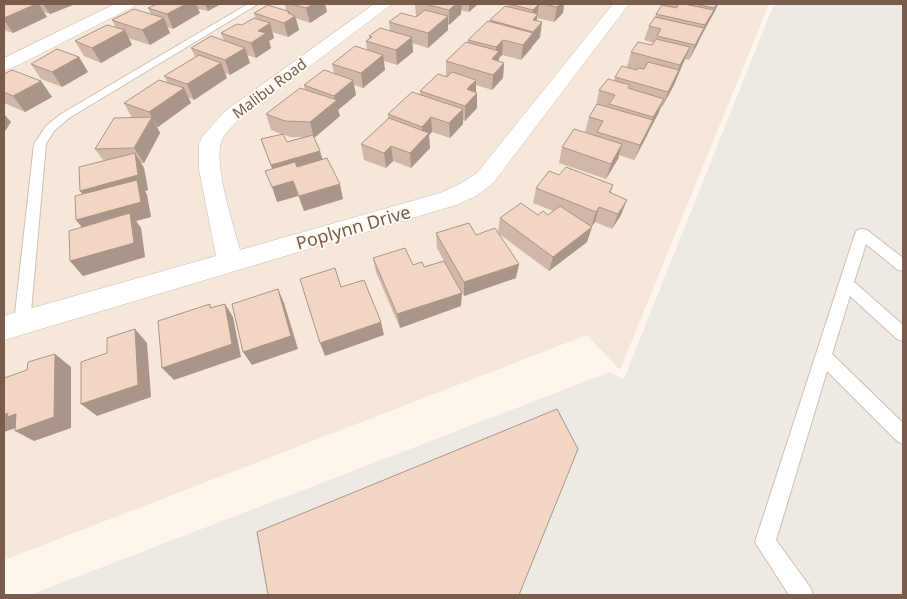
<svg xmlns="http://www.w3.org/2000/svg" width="907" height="599" font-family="'Noto Sans',sans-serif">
	<rect width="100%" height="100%" fill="#fdf6ec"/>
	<path fill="#f5e8da" d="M4,4H769L620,370L587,335L4,560Z"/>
	<path fill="#efe9e4" d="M774,4H903V595H30L610,372L624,379Z"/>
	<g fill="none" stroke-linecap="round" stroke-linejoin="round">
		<defs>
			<g id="lane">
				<path d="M248,4H258L69,118L54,131L46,144L30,323L27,328L22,329L17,328L14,323L34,144L46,126L61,114Z"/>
				<path d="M862,229L867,230L903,258V271L898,270L866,244L854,282L903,325V341L897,339L850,296L832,354L903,423V444L897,441L827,371L776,540L810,587L813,595H789L755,542L855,234L857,230Z"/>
			</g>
			<path id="street" d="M374,4H392L238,120C232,127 224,133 221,142C214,167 233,224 240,250L440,193L460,184L477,173L613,4H629L493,183L476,196L456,205L4,340V316L216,256L199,169V144L203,136L224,112Z"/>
			<path id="secondary" d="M115,4H135L133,7L10,69L4,70V58Z"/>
		</defs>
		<use href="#lane" stroke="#d1beb0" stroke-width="2"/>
		<use href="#street" stroke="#d1beb0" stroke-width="1"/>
		<use href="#secondary" stroke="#d6c0b0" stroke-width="1"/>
		<use href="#lane" fill="#fff" fill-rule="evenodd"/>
		<use href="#street" fill="#fff" fill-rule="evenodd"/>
		<use href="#secondary" fill="#fff" fill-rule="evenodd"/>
	</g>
	<g fill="#d1b7a8" fill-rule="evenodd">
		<path d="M4,4H73V5L50,14L44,12L47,17L13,33L4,30Z"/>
		<path d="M154,4H221L208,11L198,9L200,13L173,29L167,27L170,33L150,45L128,38L132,45L101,63L84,56L75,41L116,28L112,20L151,14L148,8L155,5Z"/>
		<path d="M285,4H325L327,12L310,23L296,18L299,30L288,37L272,32L274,38L269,41L271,48L256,58L247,55L250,63L230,75L225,73L227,78L194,100L188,97L191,103L158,127H157L160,133L144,163H141L144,168L148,190L145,191L147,195L151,217L136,221L141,228L145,257L83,276L70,261L82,227L83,194L80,191L104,161L95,149L132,118L124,103L168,83L164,76L195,57L191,48L224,41L221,33L242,25L256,19L254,13L286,10Z"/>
		<path d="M415,4H478L469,12L461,10V14L449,25L448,24V30L428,48L412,43L413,52L397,65L384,61L385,70L363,88L354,85L356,95L338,110L340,116L314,138L323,160L343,199L304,211L298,196L277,202L272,169L261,139L282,134L271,130L266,114L305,90L304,85L334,73L332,64L367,50L366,41L370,39L369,36L390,31L389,22L416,17L417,16H416ZM283,134L290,137H303L287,142Z"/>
		<path d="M508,4H571L570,5L564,4L563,13L554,22L537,18V21L540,37L532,46V48L521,60L502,55L499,58L498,61L504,63L503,78L492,90L476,85V92L477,93V108L465,121L463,120V124L450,138L432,132L429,135L430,148L411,168L393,161L386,168L364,160L361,144L388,119V114L420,95V91L447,77L446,76V61L468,43V40L490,22V20L508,7Z"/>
		<path d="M665,4H718L689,60L685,59L679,71L674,85L662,107H661L658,114L650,128L647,136L634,160L619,155L618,159L606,179L559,163L562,147L596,136L585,132L589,117L596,106L599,90L614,80L615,77L627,67L631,52L652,45L654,43L644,40L649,26L655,17L656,14L664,5Z"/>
		<path d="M79,57L88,72L62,87L41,79L31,64Z"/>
		<path d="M4,74L41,81L52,97L25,112L4,103Z"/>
		<path d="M559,175L613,185L611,193L621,215L612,229L595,222L592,227L587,242L549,271L498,233L516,278L464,296L453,277L461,306L400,328L376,272L373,258L424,267L444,261L437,248L436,233L476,235L498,233L500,218L548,215L553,211L533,203L536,188Z"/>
	</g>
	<g fill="#aa9588">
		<path d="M36,4H39L47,17L13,33L4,20V18Z"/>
		<path d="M43,4H73V5L50,14Z"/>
		<path d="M186,4H196L200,13L173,29L167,14Z"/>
		<path d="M205,4H221L208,11Z"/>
		<path d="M314,4H325L327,12L310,23L306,8Z"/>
		<path d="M456,4H462L461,14L449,25V10Z"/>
		<path d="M469,4H478L469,12Z"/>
		<path d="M539,4L537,18L536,29L531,24L533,10Z"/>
		<path d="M560,4H564L563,13L554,22L557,7Z"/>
		<path d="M717,4H718L716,9L699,40L705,25Z"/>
		<path d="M290,12L292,18L295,16L299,30L288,37L284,23L288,13Z"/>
		<path d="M448,16V30L428,48V33Z"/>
		<path d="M164,18L170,33L150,45L142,30Z"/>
		<path d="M542,22L540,37L521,60L523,45Z"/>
		<path d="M270,23L274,38L269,41L271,48L256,58L251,43L258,31Z"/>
		<path d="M704,28L698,43L689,60L695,45Z"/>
		<path d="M125,30L132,45L101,63L92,48Z"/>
		<path d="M412,37L413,52L397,65L396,50Z"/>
		<path d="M503,40L502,55L499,58L498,66L492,59L495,56L496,47Z"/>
		<path d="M690,47L674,85L662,107L668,92L674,80L680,65Z"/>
		<path d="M245,48L250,63L230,75L225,60Z"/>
		<path d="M383,55L385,70L363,88L361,73Z"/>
		<path d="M79,57L88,72L62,87L52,72Z"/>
		<path d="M221,63L227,78L194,100L187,84Z"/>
		<path d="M504,63L503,78L492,90L493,75Z"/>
		<path d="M353,80L356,95L338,110L340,116L314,138L310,122L335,102L334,96Z"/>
		<path d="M476,80V94L477,93V108L465,121V106L467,89Z"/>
		<path d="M41,81L52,97L25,112L13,96Z"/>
		<path d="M184,88L191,103L158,127L149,112Z"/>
		<path d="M664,99L658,114L634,160L640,145L650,125L653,117Z"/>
		<path d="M463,109V124L450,138L449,123Z"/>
		<path d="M4,114L11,122L4,133Z"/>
		<path d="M152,117L160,133L144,163L134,148Z"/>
		<path d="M431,117L432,132L429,135L430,148L411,168L410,153L423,139L422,127Z"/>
		<path d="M622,144L618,159L606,179L611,164Z"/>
		<path d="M391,146L393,161L386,168L384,153Z"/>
		<path d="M320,151L324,166L276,180L271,165Z"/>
		<path d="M135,153L144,168L148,190L145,191L147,195L151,217L136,221L141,228L145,257L83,276L70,261L88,235L76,220L92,206L80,191Z"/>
		<path d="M293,181L298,196L277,202L272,187Z"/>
		<path d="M340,184L343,199L304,211L299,196Z"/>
		<path d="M627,200L621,215L612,229L618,214Z"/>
		<path d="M599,207L595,222L591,227L596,212Z"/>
		<path d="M592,227L587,242L549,271L553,257Z"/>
		<path d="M519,264L516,278L464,296V282Z"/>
		<path d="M278,289L284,303L298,349L252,365L243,352Z"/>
		<path d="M462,293L461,306L400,328L397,314Z"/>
		<path d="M225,304L233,317L241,357L174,380L162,368Z"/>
		<path d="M381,322L384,335L325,356L320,343Z"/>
		<path d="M135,329L147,343L151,397L97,416L81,404Z"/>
		<path d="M55,354L71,367V428L34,441L15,431L22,426L4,432V415L8,413Z"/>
	</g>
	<g fill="#f3d5c3" stroke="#aa9588">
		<path d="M4,4H36L4,18Z"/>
		<path d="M157,4H186L167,14L148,8Z"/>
		<path d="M291,4H314L306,8Z"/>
		<path d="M425,4H456L449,10Z"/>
		<path d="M509,4H539L533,10Z"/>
		<path d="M542,4H560L557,7Z"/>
		<path d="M679,4H684L714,10L705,25L656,14L662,5L676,8Z"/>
		<path d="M695,4H717L714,8Z"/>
		<path d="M268,5L290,12L288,13L295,16L284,23L254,13Z"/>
		<path d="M505,6L538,14L533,20L542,22L533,32L490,20Z"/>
		<path d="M134,9L164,18L142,30L112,20Z"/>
		<path d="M425,10L448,16L428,33L389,22L401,13L416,17Z"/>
		<path d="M655,17L704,28L695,45L657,36L661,29L649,26Z"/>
		<path d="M254,18L270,23L258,31L266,33L251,43L221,33L237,24L242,25Z"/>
		<path d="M488,21L533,33L523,45L503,40L496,47L468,40Z"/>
		<path d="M107,25L125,30L92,48L75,41Z"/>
		<path d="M380,28L412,37L396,50L366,41L372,37L369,36Z"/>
		<path d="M211,36L245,48L225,60L191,48Z"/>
		<path d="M656,39L690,47L680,65L631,52L638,42L652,45Z"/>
		<path d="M466,42L499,51L492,59L504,63L493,75L446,61Z"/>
		<path d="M355,46L383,55L361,73L332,64Z"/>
		<path d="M57,49L79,57L52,72L31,64Z"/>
		<path d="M199,55L221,63L187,84L164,76Z"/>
		<path d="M648,62L679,70L668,92L615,77L622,66L637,70L638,68L644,69Z"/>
		<path d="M12,70L41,81L13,96L4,92V74Z"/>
		<path d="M324,70L353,80L334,96L304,85Z"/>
		<path d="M452,72L476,80L467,89L477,93L465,106L420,91L438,74L447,77Z"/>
		<path d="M608,79L630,85L628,88L664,99L653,117L609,104L615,95L599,90Z"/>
		<path d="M159,80L184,88L149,112L124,103Z"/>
		<path d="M300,88L337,100L310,122L285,121L266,114Z"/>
		<path d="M412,92L463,109L449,123L431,117L422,127L388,114Z"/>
		<path d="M597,104L653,120L640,145L597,132L603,121L589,117Z"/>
		<path d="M152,117L134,148L95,149L114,118Z"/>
		<path d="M389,118L429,133L410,153L391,146L384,153L361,144Z"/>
		<path d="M574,129L622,144L611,164L562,147Z"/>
		<path d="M283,134L287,142L313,135L320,151L271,165L261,139Z"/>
		<path d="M135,153L138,175L80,191L79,167Z"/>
		<path d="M327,158L340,184L299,196L293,181L272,187L265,171L295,162L297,167Z"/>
		<path d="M566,167L613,185L609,192L627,200L618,214L599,207L596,212L536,188L549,171L559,175Z"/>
		<path d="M137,180L141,202L76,220L75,196Z"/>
		<path d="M521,203L538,215L543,211L548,215L560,206L592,227L553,257L500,218Z"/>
		<path d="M130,213L134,243L70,261L69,231Z"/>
		<path d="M469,223L476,235L495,228L519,264L464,282L436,233Z"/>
		<path d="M405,248L413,265L422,262L424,267L444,261L462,293L397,314L373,258Z"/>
		<path d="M335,268L341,287L364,280L381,322L320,343L300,279Z"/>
		<path d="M278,289L291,336L243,352L232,304Z"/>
		<path d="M210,304V308L225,304L232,344L162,368L158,321Z"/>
		<path d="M135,329L138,385L81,404V362L107,353V338Z"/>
		<path d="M55,354L54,417L15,431L16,414L7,417L8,413L4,415V378L27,370L28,362Z"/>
		<path d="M557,409L578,449L519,595H268L257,532Z"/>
	</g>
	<g text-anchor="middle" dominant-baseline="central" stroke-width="4" stroke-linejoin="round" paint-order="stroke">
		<g font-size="15" fill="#7a5c4d" stroke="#fffaf3">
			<text transform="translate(269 88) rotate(-37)">Malibu Road</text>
		</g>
		<g font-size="18" fill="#7a5c4d" stroke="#fffaf3">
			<text transform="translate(353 227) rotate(-16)">Poplynn Drive</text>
		</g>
	</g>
	<rect width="907" height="599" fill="none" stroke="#7a5c4d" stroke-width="10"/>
</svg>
